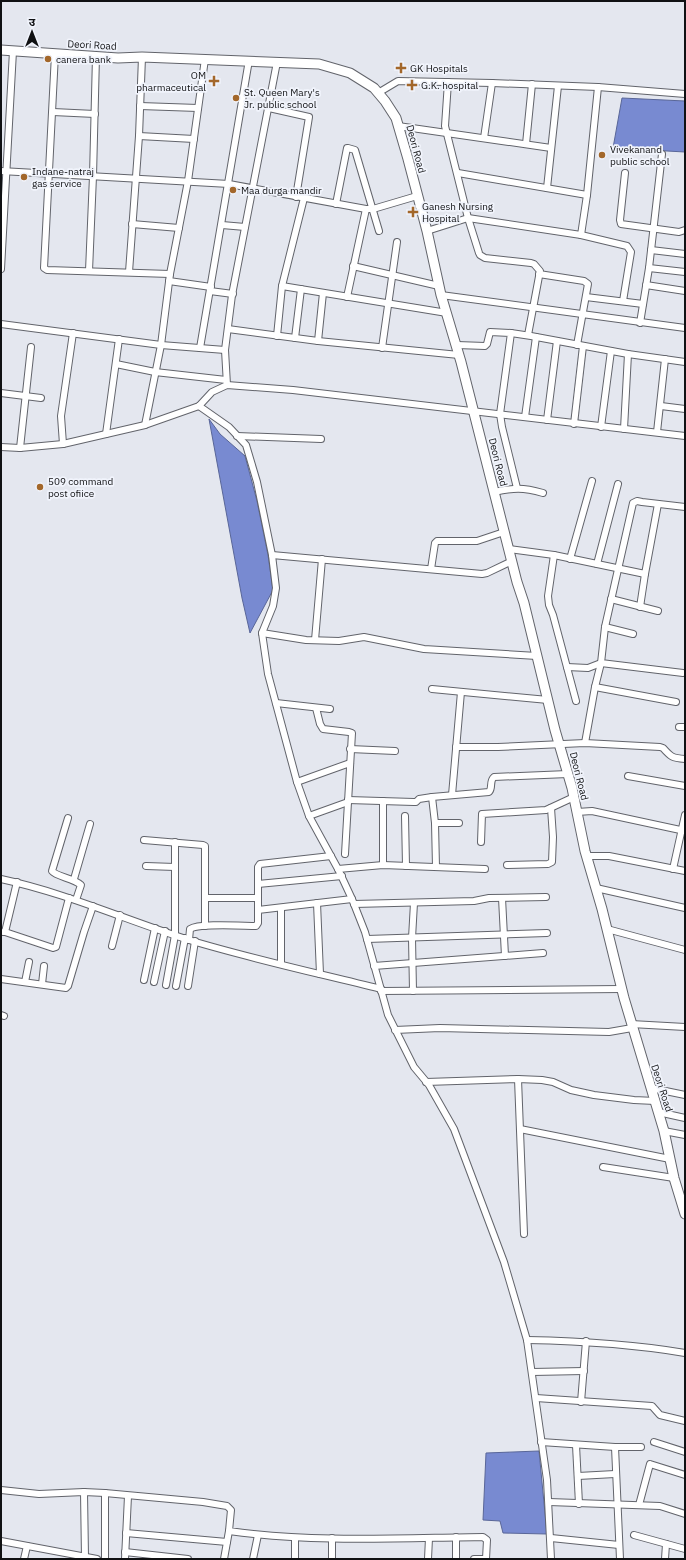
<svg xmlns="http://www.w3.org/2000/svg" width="686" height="1560" font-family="'IBM Plex Sans','Noto Sans Devanagari',sans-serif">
	<rect width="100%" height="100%" fill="#e4e7ef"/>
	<g fill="#788ad1" stroke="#596698">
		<path d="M622,98L685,101V152L613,148Z"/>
		<path d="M209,419L220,434L245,456L257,501L268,555L273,590L250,633L242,598Z"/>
		<path d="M539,1451L547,1534L503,1533L500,1521L483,1520L486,1453Z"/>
	</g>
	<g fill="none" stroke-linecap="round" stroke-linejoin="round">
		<defs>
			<g id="street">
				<path d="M55,54L44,268L47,270L170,274"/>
				<path d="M448,82L445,126L468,218L479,253L480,255L485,258L531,263L534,264L540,271L528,335"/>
				<path d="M378,93L398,81L492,83L598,87L685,94"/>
				<path d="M140,106L198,108"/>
				<path d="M269,108L309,117L296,197"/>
				<path d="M53,112L95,114"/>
				<path d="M398,126L551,148"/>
				<path d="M139,136L194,139"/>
				<path d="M484,138L492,83"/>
				<path d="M526,144L532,84"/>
				<path d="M1,171L229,184L366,209H373L417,196"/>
				<path d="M458,173L587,195"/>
				<path d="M625,173L620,220L621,224L679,232L685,230"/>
				<path d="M547,188L558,86"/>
				<path d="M336,204L347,148H348L355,150L379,231"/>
				<path d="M132,224L179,228"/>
				<path d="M222,225L245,227"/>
				<path d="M427,231L468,218L581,235L627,246L631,252L623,301"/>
				<path d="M581,235L587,195L598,87"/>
				<path d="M651,250L685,254"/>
				<path d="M353,266L439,286"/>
				<path d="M649,268L685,272"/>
				<path d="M1,269L13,51"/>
				<path d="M89,271L93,176L96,56"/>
				<path d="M129,272L139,136L142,57"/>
				<path d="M539,274L584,281L588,284L577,345"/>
				<path d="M169,281L211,287"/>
				<path d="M646,285L685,291"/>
				<path d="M282,286L447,313"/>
				<path d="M210,291L233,294"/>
				<path d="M441,295L685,328"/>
				<path d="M347,297L366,209"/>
				<path d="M586,297L643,304"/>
				<path d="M640,323L649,268L662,154"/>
				<path d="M1,324L161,345L225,350"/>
				<path d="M228,329L318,341L459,355"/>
				<path d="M511,333L531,336L628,354L685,362"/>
				<path d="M277,336L282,286L304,198"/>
				<path d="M295,338L301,289"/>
				<path d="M318,341L323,293"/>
				<path d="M457,345L485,346L487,344L490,332L511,333L500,414L502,427L517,488"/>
				<path d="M200,348L249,60"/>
				<path d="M382,348L397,242"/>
				<path d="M116,364L155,372L226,380"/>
				<path d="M227,385L225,350L232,295L277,62"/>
				<path d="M1,393L41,398"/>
				<path d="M199,406L229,427L246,445L257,482L272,555L276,588L273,606L262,633L268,674L297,782L309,816L338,869L352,899L365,932L388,1015L414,1067L429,1085L454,1129L504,1262L527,1340L547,1480L551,1559"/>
				<path d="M661,406L685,409"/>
				<path d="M525,417L536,337"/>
				<path d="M547,420L557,341"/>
				<path d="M574,424L583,346"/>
				<path d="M145,425L161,345L170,274L188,181L205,59"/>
				<path d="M601,427L611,351"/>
				<path d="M624,429L628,354"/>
				<path d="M657,432L665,359"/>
				<path d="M106,434L119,339"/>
				<path d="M237,436L321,439"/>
				<path d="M63,444L61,416L73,333"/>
				<path d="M1,447L20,448L63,444L145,425L199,406L212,392L227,385L293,390L685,436"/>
				<path d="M20,448L31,347"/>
				<path d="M494,492C514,488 522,487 543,493"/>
				<path d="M509,549L554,555L645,574L658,504"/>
				<path d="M272,555L482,574L487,573L512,561"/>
				<path d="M554,555L548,596L549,605L553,615L576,701"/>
				<path d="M570,559L592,481"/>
				<path d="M597,564L618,484"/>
				<path d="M431,569L435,543L437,541H477L504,532"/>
				<path d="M611,599L658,611"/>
				<path d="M640,607L645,574"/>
				<path d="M605,627L633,634"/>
				<path d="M262,633L306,640L339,641L364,637L424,649L537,656"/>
				<path d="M315,640L322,559"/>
				<path d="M567,667L588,668L601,663"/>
				<path d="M683,673L601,663L605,627L633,503L637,501L642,502L685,507"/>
				<path d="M595,687L676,702"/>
				<path d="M432,689L548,700"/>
				<path d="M276,703L330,709"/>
				<path d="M316,708L320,724L323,729L349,732L352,733L345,854"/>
				<path d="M679,727H685"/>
				<path d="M585,743L595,687L601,663"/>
				<path d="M456,747H498L585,743L660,747L663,748C671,757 672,758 685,759"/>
				<path d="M350,749L395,751"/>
				<path d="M628,776L685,786"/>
				<path d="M297,782L350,763"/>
				<path d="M452,795L461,692"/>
				<path d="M348,800L414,802H416L419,799L432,797"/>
				<path d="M577,812L592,811L685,831"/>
				<path d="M309,816L348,802"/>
				<path d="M405,816L406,866"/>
				<path d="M68,818L52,871C57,877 73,878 81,885L76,900"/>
				<path d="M435,823L436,867"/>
				<path d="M459,823H435L432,797L489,792C493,788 489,781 494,777L568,774"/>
				<path d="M144,840L203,845L205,846V926"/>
				<path d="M481,842L482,814L546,810L574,797"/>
				<path d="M587,856H609L685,871"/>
				<path d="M383,865V801"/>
				<path d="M507,865L548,864L552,862L553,837L551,808"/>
				<path d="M146,866L175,867"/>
				<path d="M338,869L383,865L485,869"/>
				<path d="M673,869L685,815"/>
				<path d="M1,879C66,893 126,920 189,940C252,959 317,973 381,989"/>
				<path d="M74,879L90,824"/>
				<path d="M258,884L342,876"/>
				<path d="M596,888L685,908"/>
				<path d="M205,898H258"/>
				<path d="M502,898L505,956"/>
				<path d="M317,903L320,974"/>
				<path d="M354,904L474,901L489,898L546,897"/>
				<path d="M281,908V964"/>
				<path d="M258,910V867L260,864L331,856"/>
				<path d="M607,929L685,950"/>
				<path d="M3,932H5L17,882"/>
				<path d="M5,932L53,948L56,947L69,898"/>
				<path d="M367,939L547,933"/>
				<path d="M189,940L190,929C199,923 243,926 256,926L258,923V910L352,899"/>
				<path d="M112,946L120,915"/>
				<path d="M374,966L543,953"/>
				<path d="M1,979L66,988L68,986L84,932L93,906"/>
				<path d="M144,980L155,928"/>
				<path d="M25,982L29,962"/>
				<path d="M154,982L165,931"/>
				<path d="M42,984L44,966"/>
				<path d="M166,985L175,935V842"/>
				<path d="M176,986L185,938"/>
				<path d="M188,986L195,941"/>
				<path d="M381,991L622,989"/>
				<path d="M413,991L412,938L414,903"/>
				<path d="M1,1015L4,1016"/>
				<path d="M631,1024L685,1027"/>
				<path d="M395,1030L440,1028L609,1032L632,1028"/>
				<path d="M518,1079L524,1234"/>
				<path d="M426,1082L518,1079L542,1080L553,1082L571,1090L594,1095L634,1100L655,1101"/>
				<path d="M651,1088L685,1095"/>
				<path d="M658,1112L685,1118"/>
				<path d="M520,1129L670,1159"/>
				<path d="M664,1131L685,1135"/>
				<path d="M603,1167L674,1178"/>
				<path d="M527,1340C580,1341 633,1344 685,1353"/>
				<path d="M532,1372L584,1371"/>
				<path d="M536,1398L652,1406L660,1415L685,1421"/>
				<path d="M581,1402L586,1341"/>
				<path d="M541,1442L615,1447H641"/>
				<path d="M654,1442L685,1452"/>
				<path d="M576,1445L579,1504"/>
				<path d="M615,1447L620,1559"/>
				<path d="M578,1476L615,1474"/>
				<path d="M1,1490L39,1494L84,1492L105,1493L203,1502L227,1506L231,1510L229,1531C313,1543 399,1538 483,1537L487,1540L486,1559"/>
				<path d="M84,1492L85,1557"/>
				<path d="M105,1493V1559"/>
				<path d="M549,1502L660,1506L685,1514"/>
				<path d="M639,1505L650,1464L685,1475"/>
				<path d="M126,1533L227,1542"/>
				<path d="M634,1535L685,1549"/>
				<path d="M551,1538L619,1545"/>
				<path d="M1,1541L97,1559"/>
				<path d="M125,1552L188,1559"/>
				<path d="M24,1559L27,1546"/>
				<path d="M125,1559L128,1496"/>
				<path d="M224,1559L229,1531"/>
				<path d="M253,1559L258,1535"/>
				<path d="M295,1559V1538"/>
				<path d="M332,1559V1538"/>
				<path d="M428,1559L429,1538"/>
				<path d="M456,1559V1537"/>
				<path d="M474,1559H486"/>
				<path d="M665,1559L666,1544"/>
			</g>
			<path id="secondary" d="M1,50L118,58L142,57L319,64L350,73L374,88L385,101L396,118L408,159L427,231L441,295L461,362L517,582L524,603L555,730L572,788L585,851L602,909L624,998L664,1131L674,1178L685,1214"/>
		</defs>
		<use href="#street" stroke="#62646b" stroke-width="8"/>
		<use href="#secondary" stroke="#62646b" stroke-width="11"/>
		<use href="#street" stroke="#fff" stroke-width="6"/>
		<use href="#secondary" stroke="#fff" stroke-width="9"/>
	</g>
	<g fill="#a3672a" stroke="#f1f4fc" stroke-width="1.5">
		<circle cx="48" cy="59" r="4"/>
		<path d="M399 62h4v4h4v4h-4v4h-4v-4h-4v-4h4z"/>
		<path d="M212 75h4v4h4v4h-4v4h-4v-4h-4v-4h4z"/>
		<path d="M410 79h4v4h4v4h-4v4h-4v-4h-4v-4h4z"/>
		<circle cx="236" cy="98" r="4"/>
		<circle cx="602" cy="155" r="4"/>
		<circle cx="24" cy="177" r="4"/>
		<circle cx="233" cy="190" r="4"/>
		<path d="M411 206h4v4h4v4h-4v4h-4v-4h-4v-4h4z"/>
		<circle cx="40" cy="487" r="4"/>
	</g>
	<g text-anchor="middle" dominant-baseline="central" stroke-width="3.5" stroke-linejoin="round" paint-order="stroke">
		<g font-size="10" fill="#101113" stroke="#f1f4fc">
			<text transform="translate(92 45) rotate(3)">Deori Road</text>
			<text transform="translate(416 149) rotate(75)">Deori Road</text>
			<text transform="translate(498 462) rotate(76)">Deori Road</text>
			<text transform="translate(579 776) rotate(76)">Deori Road</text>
			<text transform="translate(662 1088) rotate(72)">Deori Road</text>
		</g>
		<g font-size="10" fill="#101113" stroke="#f1f4fc" text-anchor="start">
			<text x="56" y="59">canera bank</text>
			<text x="410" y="68">GK Hospitals</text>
			<text x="206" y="75" text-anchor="end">OM<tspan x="206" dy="12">pharmaceutical</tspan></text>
			<text x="421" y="85">G.K. hospital</text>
			<text x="244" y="92">St. Queen Mary's<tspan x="244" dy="12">Jr. public school</tspan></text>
			<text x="610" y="149">Vivekanand<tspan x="610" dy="12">public school</tspan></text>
			<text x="32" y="171">Indane-natraj<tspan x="32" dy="12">gas service</tspan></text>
			<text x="241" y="190">Maa durga mandir</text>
			<text x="422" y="206">Ganesh Nursing<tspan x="422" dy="12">Hospital</tspan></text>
			<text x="48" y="481">509 command<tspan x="48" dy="12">post ofiice</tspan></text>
		</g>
	</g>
	<rect width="686" height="1560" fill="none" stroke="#101113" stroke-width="4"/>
	<g transform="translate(32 32)" stroke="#f1f4fc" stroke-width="3" paint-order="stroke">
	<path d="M0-3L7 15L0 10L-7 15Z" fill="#101113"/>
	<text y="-6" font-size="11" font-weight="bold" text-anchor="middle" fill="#101113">उ</text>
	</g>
</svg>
